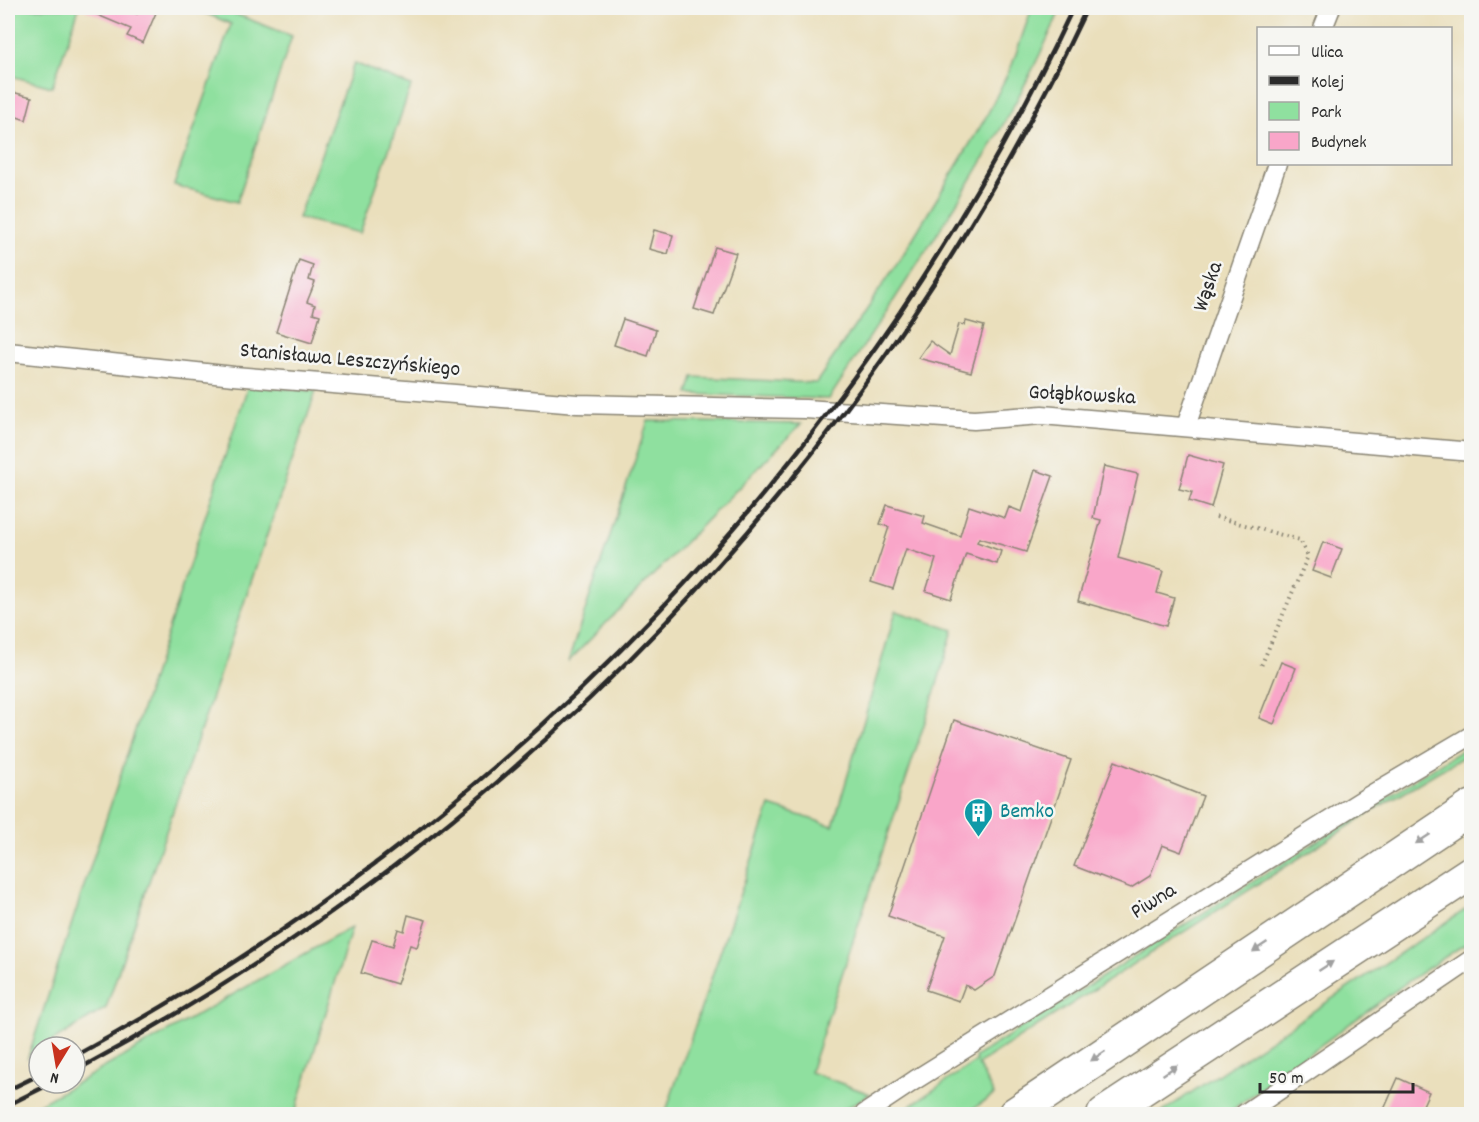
<svg xmlns="http://www.w3.org/2000/svg" width="1479" height="1122" font-family="Dekko,sans-serif">
	<rect width="100%" height="100%" fill="#f6f6f2"/>
	<filter id="ink" filterUnits="userSpaceOnUse"><feTurbulence type="fractalNoise" baseFrequency=".0167" numOctaves="2"/><feDisplacementMap in="SourceGraphic" scale="12" xChannelSelector="R" yChannelSelector="G"/><feConvolveMatrix kernelMatrix="1 2 1 2 8 2 1 2 1" color-interpolation-filters="sRGB"/></filter>
	<filter id="wash" filterUnits="userSpaceOnUse"><feTurbulence type="fractalNoise" baseFrequency=".008" numOctaves="4" result="noise"/><feDisplacementMap in="SourceGraphic" scale="24" xChannelSelector="R" yChannelSelector="G"/><feGaussianBlur stdDeviation="1.35" result="paint"/><feColorMatrix in="noise" values="0 0 0 0 0 0 0 0 0 0 0 0 0 0 0 0 0 1.4 0 .05"/><feComposite in="paint" operator="in"/></filter>
	<g filter="url(#wash)">
		<rect width="100%" height="100%" fill="#eadfbc"/>
		<g fill="#8fe09f" stroke="#5d8665" stroke-width="1.5">
			<path d="M8,8H79L52,87L8,75Z"/>
			<path d="M193,8H220L292,36L237,202L174,185L231,24Z"/>
			<path d="M1032,8H1061C1002,147 911,272 829,399L688,394L693,377L816,383L901,258L985,119L1012,65Z"/>
			<path d="M354,63L411,86L360,233L298,218Z"/>
			<path d="M248,386L316,391L106,1008L43,1047H39L28,1057Z"/>
			<path d="M648,421L801,424L568,662Z"/>
			<path d="M896,611L953,630L936,688L810,1072L870,1094L837,1114H665L770,806L833,826Z"/>
			<path d="M1471,744V752L1380,806L978,1064L994,1095L965,1114H898L976,1061L975,1057Z"/>
			<path d="M1471,906V940L1410,980L1226,1114H1159Z"/>
			<path d="M352,927L295,1114H22Z"/>
		</g>
		<g id="blocks">
			<g fill="#f9a6c9">
				<path d="M81,8H123L137,14L140,8H158L143,43L127,36L131,29Z"/>
				<path d="M8,91L32,97L26,120L8,114Z"/>
				<path d="M654,230L673,235L668,254L649,249Z"/>
				<path d="M715,247L736,253L714,315L694,309Z"/>
				<path d="M299,260L313,265L309,280L315,282L307,302L315,305L313,313L320,315L312,343L276,332Z"/>
				<path d="M623,319L656,330L648,356L614,345Z"/>
				<path d="M966,321L984,326L971,372L918,358L930,341L950,355L959,324L965,325Z"/>
				<path d="M1188,455L1223,465L1211,508L1189,501L1192,492L1179,489Z"/>
				<path d="M1104,466L1138,474L1118,558L1163,571L1157,593L1174,598L1166,626L1078,601L1101,520L1093,518Z"/>
				<path d="M1035,470L1053,476L1026,552L979,538L977,542L1001,551L997,564L966,554L951,599L926,591L936,559L906,549L893,589L871,582L889,527L880,524L887,505L925,516L923,523L960,536L969,506L1005,518L1009,507L1022,512Z"/>
				<path d="M1323,542L1342,549L1331,578L1312,571Z"/>
				<path d="M1281,662L1296,668L1274,724L1259,718Z"/>
				<path d="M954,720L1071,760L995,976L974,990L965,985L959,1001L926,990L945,936L888,916Z"/>
				<path d="M1115,761L1203,796L1181,852L1162,845L1150,876L1131,888L1074,866Z"/>
				<path d="M408,915L426,920L417,947L410,945L397,984L361,973L372,940L393,946L398,929L404,931Z"/>
				<path d="M1398,1078L1429,1092L1419,1114H1382Z"/>
			</g>
		</g>
	</g>
	<g filter="url(#ink)">
		<use href="#blocks" fill-opacity="0" stroke="#8a8574" stroke-width="1.5"/>
		<g fill="none" stroke-linecap="round" stroke-linejoin="round">
			<defs>
				<g id="minor">
					<path d="M1323,28L1331,8"/>
					<path d="M8,352L234,376L577,404L805,409L974,420L1042,415L1472,452"/>
					<path d="M1186,426L1277,164"/>
					<path d="M864,1114L915,1080L1367,797L1472,735"/>
					<path d="M1244,1114L1472,959"/>
				</g>
				<g id="motorway">
					<path d="M1015,1114L1472,807"/>
					<path d="M1104,1114L1472,872"/>
				</g>
			</defs>
			<use href="#minor" stroke="#8a8574" stroke-width="21"/>
			<use href="#motorway" stroke="#8a8574" stroke-width="36"/>
			<path stroke="#8a8574" stroke-width="4" stroke-dasharray="1.5 4.5" stroke-linecap="butt" d="M1216,517L1300,540L1308,556L1261,666"/>
			<use href="#minor" stroke="#fff" stroke-width="18"/>
			<use href="#motorway" stroke="#fff" stroke-width="33"/>
			<g stroke="#2b2b2b" stroke-width="4.5">
				<path d="M75,1056C512,819 860,458 1073,8"/>
				<path d="M75,1071C520,832 871,465 1087,8"/>
				<path d="M8,1090L39,1075"/>
				<path d="M8,1105L52,1083"/>
			</g>
		</g>
		<defs><path id="oneway-solid" d="M-6-.8H1V-3.2L6.5 0L1 3.2V.8H-6Z" transform="scale(1.5)"/></defs>
		<g fill="#a0a0a0">
			<use href="#oneway-solid" transform="translate(1423 839) rotate(147)"/>
			<use href="#oneway-solid" transform="translate(1260 947) rotate(146)"/>
			<use href="#oneway-solid" transform="translate(1326 966) rotate(-33)"/>
			<use href="#oneway-solid" transform="translate(1098 1056) rotate(146)"/>
			<use href="#oneway-solid" transform="translate(1170 1070) rotate(-34)"/>
		</g>
	</g>
	<defs>
		<symbol id="building-pin" viewBox="-11 -11 22 30"><path d="M0 17L-7.5 6A9.5 9.5 0 1 1 7.5 6Z" fill="#0f9aa8" stroke="#f6f6f2"/><path d="M-4-6H4V6H1V3H-1V6H-4ZM-2.5-4.3h1.7v1.8h-1.7ZM.8-4.3h1.7v1.8H.8ZM-2.5-1h1.7V.8h-1.7ZM.8-1h1.7V.8H.8Z" fill="#fff"/></symbol>
	</defs>
	<g fill-rule="evenodd">
		<use href="#building-pin" x="962" y="796" width="33" height="45"/>
	</g>
	<g text-anchor="middle" dominant-baseline="central" stroke-width="5" stroke-linejoin="round" paint-order="stroke">
		<g font-size="22" fill="#2b2b2b" stroke="#f6f6f2">
			<text transform="translate(1209 287) rotate(-71)">Wąska</text>
			<text transform="translate(350 361) rotate(5)">Stanisława Leszczyńskiego</text>
			<text transform="translate(1082 396) rotate(3)">Gołąbkowska</text>
			<text transform="translate(1154 902) rotate(-32)">Piwna</text>
		</g>
		<g font-size="22" fill="#0d838f" stroke="#f6f6f2" text-anchor="start">
			<text x="1000" y="812">Bemko</text>
		</g>
	</g>
	<rect width="1479" height="1122" fill="none" stroke="#f6f6f2" stroke-width="30"/>
	<rect x="1257" y="27" width="195" height="138" fill="#f6f6f2" stroke="#a5a5a2" stroke-width="1.5"/>
	<rect x="1269" y="46" width="30" height="9" fill="#ffffff" stroke="#a5a5a2" stroke-width="1.5"/>
	<text x="1311" y="57" font-size="18" fill="#2b2b2b">Ulica</text>
	<rect x="1269" y="76" width="30" height="9" fill="#2b2b2b" stroke="#a5a5a2" stroke-width="1.5"/>
	<text x="1311" y="87" font-size="18" fill="#2b2b2b">Kolej</text>
	<rect x="1269" y="102" width="30" height="18" fill="#8fe09f" stroke="#a5a5a2" stroke-width="1.5"/>
	<text x="1311" y="117" font-size="18" fill="#2b2b2b">Park</text>
	<rect x="1269" y="132" width="30" height="18" fill="#f9a6c9" stroke="#a5a5a2" stroke-width="1.5"/>
	<text x="1311" y="147" font-size="18" fill="#2b2b2b">Budynek</text>
	<g transform="translate(57 1065) rotate(191)"><circle r="28" fill="#f6f6f2" stroke="#a5a5a2" stroke-width="1.5"/>
	<path d="M0-4.5L10 22L0 15L-10 22Z" fill="#c8321e"/>
	<text y="-9" font-size="16" font-weight="bold" text-anchor="middle" fill="#2b2b2b">N</text>
	</g>
	<path d="M1260 1083v9h153v-9" fill="none" stroke="#2b2b2b" stroke-width="3"/>
	<text x="1269" y="1083" font-size="18" fill="#2b2b2b" stroke="#f6f6f2" stroke-width="4.5" paint-order="stroke">50 m</text>
</svg>
